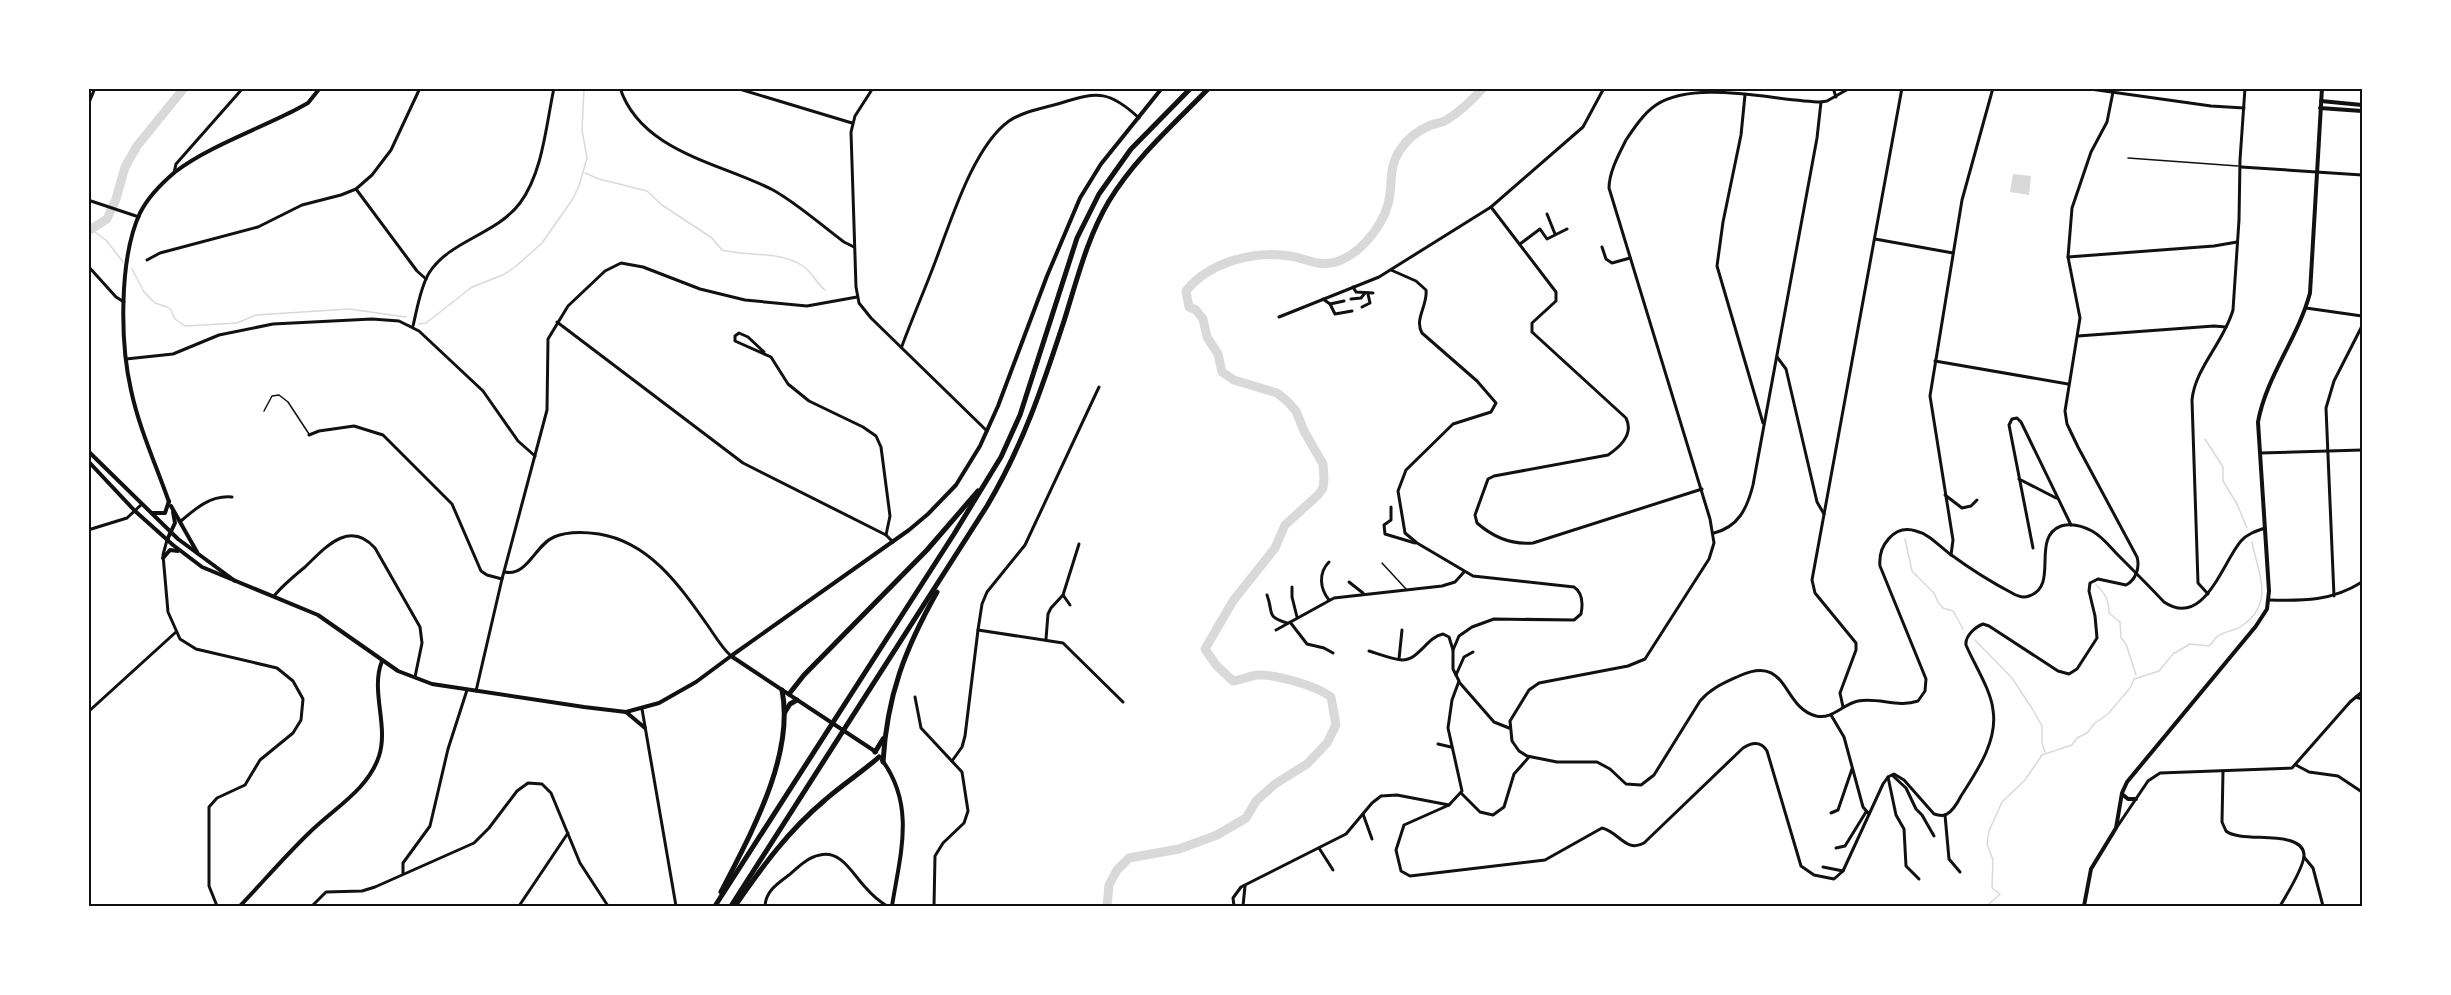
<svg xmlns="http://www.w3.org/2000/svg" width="2451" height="995" font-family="Mulish,sans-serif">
	<rect width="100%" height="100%" fill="#fff"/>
	<path fill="#d9d9d9" d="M2013,174L2031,176L2029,195L2010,192Z"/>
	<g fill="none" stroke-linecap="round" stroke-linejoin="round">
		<g stroke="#d9d9d9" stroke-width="1.5">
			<path d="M585,173L599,179L647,191L662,205L712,238L722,250C748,257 779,250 803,266C813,273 816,283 825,290"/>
			<path d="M92,230L106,240L123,262"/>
			<path d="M132,269L144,292L155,303L167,307L171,310L175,319L185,326L237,323L256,315L349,309L406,317"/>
			<path d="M419,324L426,323L472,287L503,275L515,267L542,243L572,200L579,186L587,158L582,130L584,88"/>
			<path d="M2205,439L2223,467V481L2237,504L2247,528"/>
			<path d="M1905,539L1912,571L1934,593L1938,602L1943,608L1953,611L1963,629"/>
			<path d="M2096,585C2106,593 2109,602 2109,613L2120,622L2121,638L2126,644L2136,675"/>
			<path d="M1975,640L2012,678L2033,710L2042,726V743L2045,752"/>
			<path d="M1987,906L2000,894L1992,888L1993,860L1987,844L1989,831L2002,802L2025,780L2042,755L2072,745L2077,738L2087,733L2095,723L2108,714L2130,688L2134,679L2159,671L2173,654L2190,644L2209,646C2213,643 2214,638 2218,636C2225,631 2234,631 2240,627C2276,604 2258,574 2252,542"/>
		</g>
		<g stroke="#d9d9d9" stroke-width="9">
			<path d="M88,231L107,219L116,199L125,167L137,146L184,88"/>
			<path d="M1107,906L1109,885L1117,870L1129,858L1179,849L1217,835L1246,818L1256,801L1275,784L1307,764L1327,743L1336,725L1331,697C1317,686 1276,674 1257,675C1250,676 1241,680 1233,681L1216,665L1205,649L1233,601L1275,548L1285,525L1318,495L1323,488L1324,479L1323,464L1304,431L1296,411L1287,401L1277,393L1234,380L1222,372L1218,354L1207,337L1203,319L1196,310L1189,307L1186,291C1209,262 1255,250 1290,256C1308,259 1320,268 1339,261C1364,251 1387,221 1390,194C1392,177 1390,165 1400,150C1407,139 1419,130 1431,125C1437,123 1443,123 1448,119C1461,111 1473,99 1483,88"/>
		</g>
		<g stroke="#111" stroke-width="1.5">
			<path d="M2128,158L2238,166"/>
			<path d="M264,411L272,396L279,395L288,402L309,434"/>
			<path d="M1382,563L1406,589"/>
		</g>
		<g stroke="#111" stroke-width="3">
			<path d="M620,88C641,152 721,163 773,190C798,204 821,225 844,242L854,247"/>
			<path d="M736,88L852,123"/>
			<path d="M873,88L855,116L851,132L856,287L859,303L871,318L987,431"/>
			<path d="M1833,88L1836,97"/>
			<path d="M1850,88L1827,101L1821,102C1775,101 1696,79 1656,105C1644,113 1634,128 1626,140C1619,154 1609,172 1609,188L1710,519L1714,543L1709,559L1645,659L1628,666L1539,683L1529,690L1510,721L1512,741L1519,751L1527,756L1557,762H1597L1610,769L1626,784L1641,785L1654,775L1700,701C1711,688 1724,683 1739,676C1789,653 1781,707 1816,716C1832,720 1843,704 1858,701C1878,697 1898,708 1918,701L1925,691L1926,679L1880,566C1878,546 1894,524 1916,531C1929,534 1939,546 1950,554C1969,568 1991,582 2012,593C2017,596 2024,598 2029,596C2060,586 2030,538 2061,526C2071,523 2083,526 2092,531C2103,537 2111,548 2119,556C2134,571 2149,586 2164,602C2204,629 2222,563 2241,541C2247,534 2256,531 2265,528"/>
			<path d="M2083,88L2211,106L2244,108"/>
			<path d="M1745,95L1741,135L1723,222L1717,266L1763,423"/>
			<path d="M88,105L95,88"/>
			<path d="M2241,167L2362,175"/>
			<path d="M174,173L176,164L243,88"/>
			<path d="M356,189L417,271L426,279"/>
			<path d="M88,200L139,217"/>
			<path d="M1491,207L1556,292V301L1532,323V332L1626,418C1634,434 1620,447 1608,455L1494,476L1488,479L1475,515L1477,523C1493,537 1511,545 1533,543L1702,489"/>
			<path d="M1547,214L1555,234"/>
			<path d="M1875,239L1953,253"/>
			<path d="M1520,244L1540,229L1547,239L1567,229"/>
			<path d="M1602,247L1606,259L1612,263L1630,258"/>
			<path d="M2068,257L2214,246L2237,242"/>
			<path d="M147,260L160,253L258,227L302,205L341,195L356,189L372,175L391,150L420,88"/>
			<path d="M88,266L116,297L124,302"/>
			<path d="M1391,270L1416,281L1426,290C1428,305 1414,319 1422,333L1477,381L1496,403L1491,412L1453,424L1406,470L1398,491L1405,533L1417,543L1473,576L1574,587C1583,593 1583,604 1581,614L1574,620L1494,619L1472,627L1459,636L1453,650V669L1459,681L1452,700L1448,728L1462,791L1449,805L1404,825L1396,850L1401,871L1410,876L1545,860L1602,828C1619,832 1626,853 1644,843L1743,748C1752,742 1761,741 1767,751L1801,866L1814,875L1834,879L1843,871L1883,784L1888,777L1894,774L1904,780L1934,814C1939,815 1943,817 1947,814C1954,810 1958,802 1961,796C1977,771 1998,741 1993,710C1991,690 1974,664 1966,645C1965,636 1975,627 1983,624L1989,626L2058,671L2069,674L2077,669L2097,638L2095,616L2089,591L2090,583L2098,579L2126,585C2136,580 2140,567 2137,557L2078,447L2067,424L2065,411L2080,318L2068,257L2072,208L2091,152L2107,122L2113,92"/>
			<path d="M1353,287L1356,292L1373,293"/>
			<path d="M1323,299L1330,304L1335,314L1352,311"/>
			<path d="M1351,299L1361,298L1365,293"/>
			<path d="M1330,304L1344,301"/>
			<path d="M1362,307L1370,303L1368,294"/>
			<path d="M2306,308L2362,316"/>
			<path d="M1279,317L1379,277L1491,207L1583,127L1604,88"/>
			<path d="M557,322L743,463L886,535L893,542"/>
			<path d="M413,326C417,310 420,288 429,273C450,240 496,235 520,203C543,172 546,125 554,88"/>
			<path d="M2078,336L2214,326L2226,327"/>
			<path d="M902,346C913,316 926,287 937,257C952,218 974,146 1009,121C1024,111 1044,108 1061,103C1098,91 1110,91 1139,118"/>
			<path d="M764,352L748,337L739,333L735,336V341L771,357L788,384L809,401L863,427L876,436L881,447L890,516L886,535"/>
			<path d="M1777,357L1786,369L1817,502L1824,514"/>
			<path d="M126,359L173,354L219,335L273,324L372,319L399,321L419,331L483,391L518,441L535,456"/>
			<path d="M1935,361L2068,384"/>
			<path d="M309,435L319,431L354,426L383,435L452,504L481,571L487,575L502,579"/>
			<path d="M2260,453L2362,450"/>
			<path d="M2019,479L2056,498"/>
			<path d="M1945,495L1962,508L1971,506L1977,500"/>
			<path d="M1391,507V520L1384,525L1385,534L1415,543"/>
			<path d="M181,521C196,508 211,495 232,497"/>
			<path d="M88,530L127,518L142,504"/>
			<path d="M1714,533C1738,527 1747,509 1753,485L1817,138L1821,102"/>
			<path d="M167,540L163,555L168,612L180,639L196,649L277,668L293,681L303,699L301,720L293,733L260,760L245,785L217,798L209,807V886L217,906"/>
			<path d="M2033,548L2009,425L2012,419L2017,418L2021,422L2071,525"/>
			<path d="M1951,555L1953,540L1930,396L1962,200L1993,88"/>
			<path d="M1329,562C1318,573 1320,589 1329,600"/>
			<path d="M505,572C527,577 535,545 554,537C568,531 585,532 599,534C649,542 679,585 706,623C714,634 721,647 731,656"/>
			<path d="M1349,582L1363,593"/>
			<path d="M1292,587V597L1297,617"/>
			<path d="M2208,594L2198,583L2192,400C2195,368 2224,342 2233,310L2239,220L2240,160L2245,88"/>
			<path d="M1063,595L1070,605"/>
			<path d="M1267,595C1274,613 1265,616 1287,623"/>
			<path d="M274,596C283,585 294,576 305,567C325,548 349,519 375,548L420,627L422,643L415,677"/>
			<path d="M2334,596L2326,408L2334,381L2362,326"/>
			<path d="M2269,600C2304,601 2332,601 2362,582"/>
			<path d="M1290,622L1307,644L1324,648L1333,653"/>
			<path d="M978,630L982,604L987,592L1025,545L1099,387"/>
			<path d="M1276,630L1334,598L1442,586L1455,582L1464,572"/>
			<path d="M1046,639L1048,614L1051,608L1063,595L1079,544"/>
			<path d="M1369,651C1379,654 1392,659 1402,660C1419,660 1427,637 1443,634L1449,637L1453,650"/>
			<path d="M1399,659L1402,630"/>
			<path d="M1456,675L1464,657L1473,652"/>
			<path d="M1459,682L1494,722L1509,728"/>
			<path d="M476,691L502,579L547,410L548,339L568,306L605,271L621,263L643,267L700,289L745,300L807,306L857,297"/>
			<path d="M915,697L921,728L962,772L968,811L964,823L943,843L935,856L934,906"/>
			<path d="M2356,697L2362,699"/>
			<path d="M1843,707L1840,693L1856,650V643L1815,593L1812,580L1902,88"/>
			<path d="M642,709L676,906"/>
			<path d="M88,712L176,632"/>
			<path d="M1831,715L1844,737L1863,807L1869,814"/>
			<path d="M1438,744L1451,747"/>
			<path d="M952,761L962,747L965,736L978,630L1063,643L1123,702"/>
			<path d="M2296,765L2309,772L2338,776L2362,792"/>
			<path d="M2223,771L2222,822L2226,831C2241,844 2305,828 2304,856C2303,869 2287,894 2280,906"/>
			<path d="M1892,775L1906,788L1916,809L1922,815L1934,836"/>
			<path d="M1888,777L1896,815L1904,829L1906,866L1919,879"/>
			<path d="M1461,793L1480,812L1493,815L1504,807L1514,774L1529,757"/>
			<path d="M1831,813L1838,810L1852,769"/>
			<path d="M1363,814L1372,839"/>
			<path d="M1945,815L1949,859L1960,872"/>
			<path d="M2117,827L2148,781L2160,773L2292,768L2350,702L2362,692"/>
			<path d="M1319,848L1333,870"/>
			<path d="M1836,848L1845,846L1866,812"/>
			<path d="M2304,857L2313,868L2323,906"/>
			<path d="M1823,867L1843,871"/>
			<path d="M403,873V863L430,826L448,749L467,690"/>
			<path d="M312,906L326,892L362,891L375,887L474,843L489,828L517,791L528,783L542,784L551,793L580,863L608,906"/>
			<path d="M519,906L568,833"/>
			<path d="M765,906C766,891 777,884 789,875C798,867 808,857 820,855C842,850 853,875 866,888C872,895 879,901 887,906"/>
			<path d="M1234,906L1233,898L1241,887L1346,834L1372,803L1381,796L1397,795L1449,805"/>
			<path d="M1243,906L1245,886"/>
		</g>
		<g stroke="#111" stroke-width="4">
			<path d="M2321,101L2362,105"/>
			<path d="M2320,108L2362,111"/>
			<path d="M169,502C156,465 139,428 131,390C120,342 119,258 140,213C148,197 162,183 175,172C207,147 261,128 297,109L308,103L320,88"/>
			<path d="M167,540L175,523L173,512"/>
			<path d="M731,656L909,530L928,514L956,485L980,446L998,406L1047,276L1080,198L1101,164L1162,88"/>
			<path d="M2122,794L2128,799H2136"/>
			<path d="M240,906C263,882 285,856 309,833C333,809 368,790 379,756C389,725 370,691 382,661"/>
			<path d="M2084,906L2091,869L2116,828L2122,793L2127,782L2256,626L2267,609L2269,591L2258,422C2266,377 2298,338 2310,293L2322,88"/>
		</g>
		<g stroke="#111" stroke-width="4">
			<path d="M88,451L178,539L235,581"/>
			<path d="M88,461L135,511L173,545L202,567L318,615L398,671L432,684L584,707L626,712L659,703L696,682L731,656L876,752"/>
			<path d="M171,506L197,552"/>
			<path d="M153,513H165L169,501"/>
			<path d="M163,558L170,550L178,551"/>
			<path d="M626,712L645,728"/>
			<path d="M882,760C916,806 900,855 892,906"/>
		</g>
		<g stroke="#111" stroke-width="5">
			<path d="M789,694L804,675L927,550L978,491"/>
			<path d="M785,712L790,704L797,700"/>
			<path d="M875,752L883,739"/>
			<path d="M883,762C887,695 905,649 937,592"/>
			<path d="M721,892C750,835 795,756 782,690"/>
			<path d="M715,906L954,534L1001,457L1020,415L1077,238L1099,194L1131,149L1191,88"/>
			<path d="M731,906L987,506C1023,445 1042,388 1064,321C1077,280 1087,238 1109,201C1135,158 1174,124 1209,88"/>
			<path d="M735,906C762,867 788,831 825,800C842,785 862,772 879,757"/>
		</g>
	</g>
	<rect width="2451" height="995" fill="none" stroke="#ffffff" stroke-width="180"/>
	<rect x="90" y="90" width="2271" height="815" fill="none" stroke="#111" stroke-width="2"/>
</svg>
